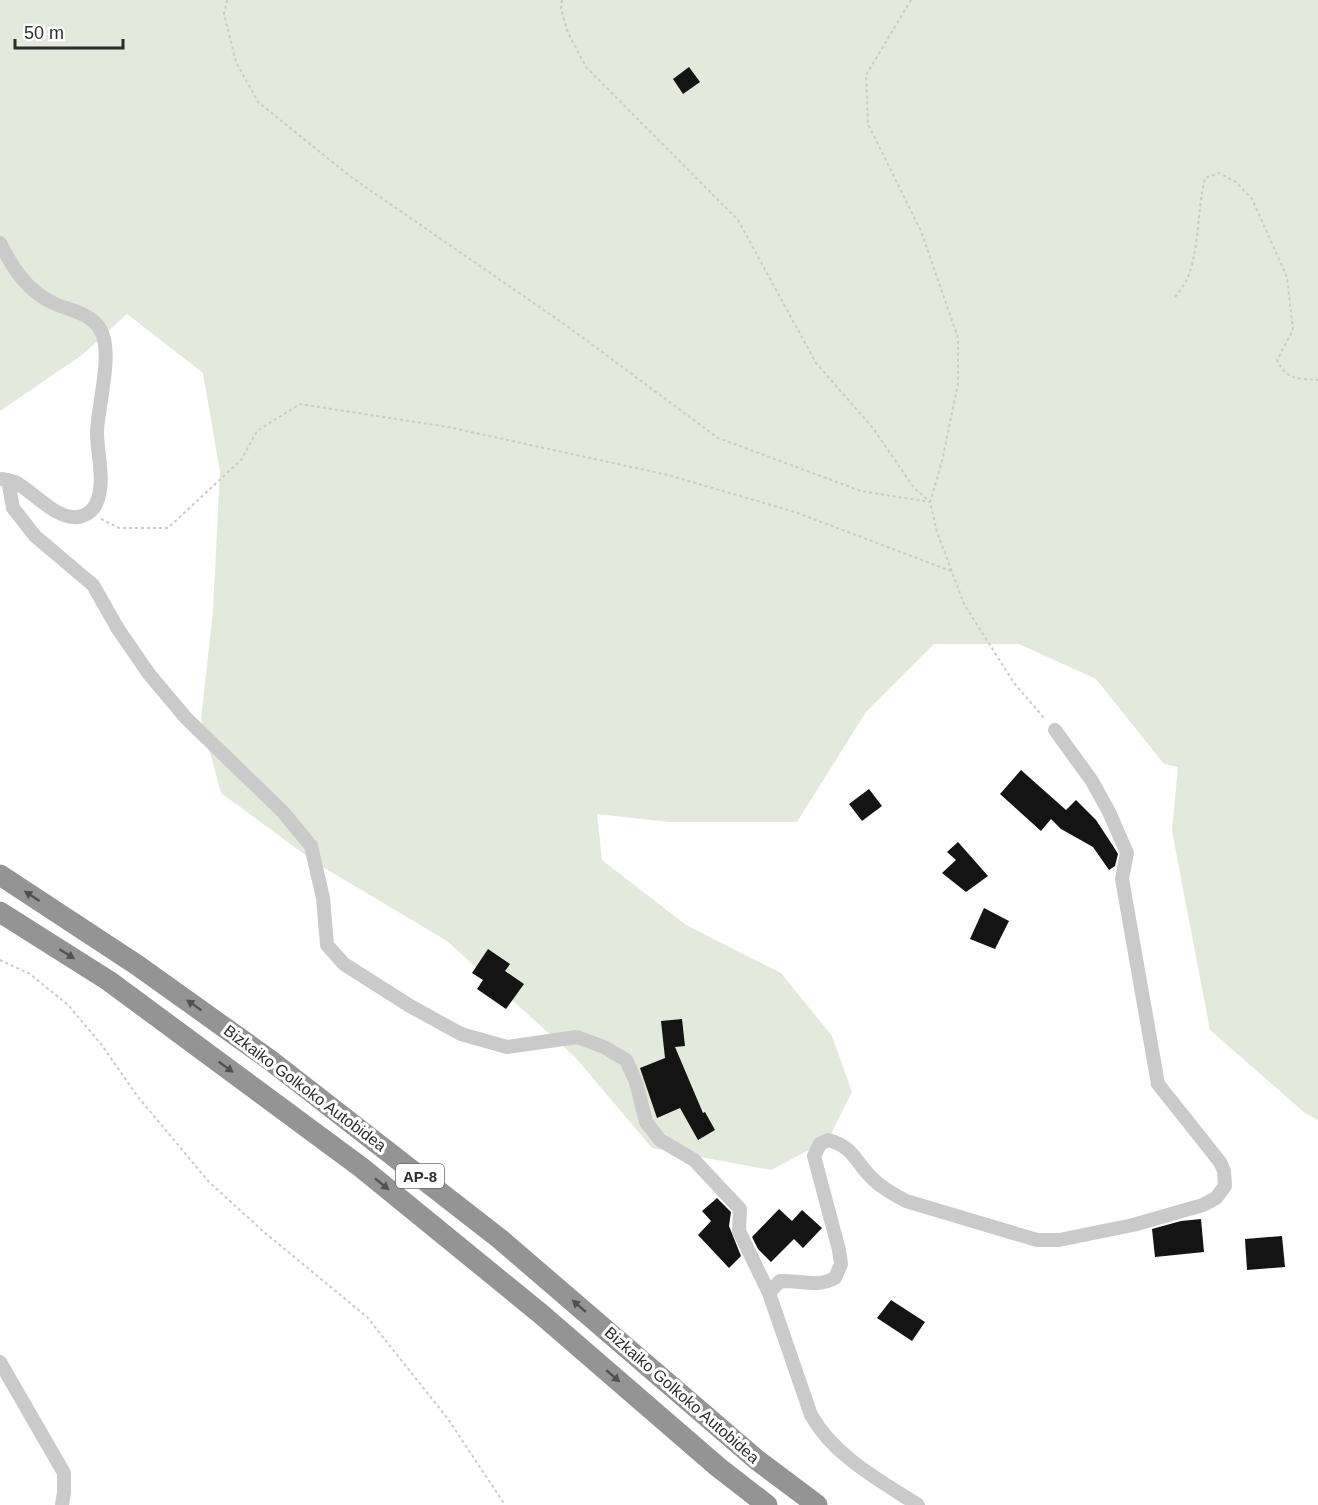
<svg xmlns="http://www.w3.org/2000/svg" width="1318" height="1505" font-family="Helvetica,sans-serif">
	<rect width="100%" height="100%" fill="#fff"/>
	<path fill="#e3e9db" d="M0,0H1318V1120L1305,1113L1210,1030L1172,831L1178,767L1164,764L1096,679L1019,644H934L866,712L797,822H669L597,814L602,860L686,925L781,973L832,1036L852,1092L828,1140L771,1170L652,1148L575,1057L447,941L316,863L221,793L201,719L213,611L220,472L203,373L127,314L82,355L0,411Z"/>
	<g fill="#141414">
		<path d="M689,67L700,82L683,94L673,79Z"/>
		<path d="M1021,770L1066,810L1076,800L1096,820L1115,849L1118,854L1115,866L1109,870L1093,847L1061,829L1051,819L1041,831L1000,794Z"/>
		<path d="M869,789L882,806L862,821L849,804Z"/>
		<path d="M958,842L988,876L966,892L942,873L956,860L947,852Z"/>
		<path d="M984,908L1009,921L995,949L970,939Z"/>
		<path d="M488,949L510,964L505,971L524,984L506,1009L477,989L483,980L472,973Z"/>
		<path d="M682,1019L685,1046L675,1047L703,1113L705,1112L715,1130L698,1140L680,1108L657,1118L640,1068L665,1058L661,1021Z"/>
		<path d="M717,1198L731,1212L729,1226L741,1256L729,1268L698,1235L711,1221L702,1211Z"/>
		<path d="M779,1209L792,1221L802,1210L822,1228L803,1248L794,1239L771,1262L758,1249L752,1237Z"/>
		<path d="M1201,1219L1204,1252L1155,1257L1152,1229L1181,1221Z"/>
		<path d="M1282,1236L1285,1267L1247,1270L1245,1239Z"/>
		<path d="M891,1300L925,1322L912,1341L877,1318Z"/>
	</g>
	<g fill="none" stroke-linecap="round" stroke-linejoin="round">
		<g stroke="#cacaca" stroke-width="2" stroke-dasharray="3 3" stroke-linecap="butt">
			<path d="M227,0L224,14L236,62L258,102L351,177L567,326L718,438L861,491L930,502"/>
			<path d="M562,0L561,9L568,33L586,67L738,220L816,363L873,428L914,488L928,500"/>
			<path d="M911,0L866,75L868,124L921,231L958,338V384L942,461L930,502L937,532L964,604L1014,683L1045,719"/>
			<path d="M1175,297C1180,291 1185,284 1188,277C1200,245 1197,210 1205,178L1219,173L1236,182L1252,199L1287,277L1293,330L1277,360C1287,381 1298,378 1318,380"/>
			<path d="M101,519L119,528H168L241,460L257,431L300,404L448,427L668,475L795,512L951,571"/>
			<path d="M0,960L30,974L68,1005L101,1044L138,1097L209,1182L264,1232L367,1317L448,1419L505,1505"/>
		</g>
		<g stroke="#cacaca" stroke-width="14">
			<path d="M0,243C12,267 27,291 53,303C68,310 91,313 100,329C114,351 98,404 97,432C97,455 106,482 96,504C93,511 85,516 78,517C56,520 34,492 15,482C11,481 6,480 2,479"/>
			<path d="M8,480L13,508L35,536L93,585L118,629L149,674L186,718L283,812L311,846L323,898L327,945L344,964L410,1006L461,1034L507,1047L577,1037L604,1047L626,1060L636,1082L646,1122L660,1140L694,1160L740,1209L739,1231L769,1293"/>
			<path d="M0,1362L64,1473V1492L62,1505"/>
			<path d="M918,1505C879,1480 834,1456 811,1415L769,1293L780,1281C801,1280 817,1288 835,1278L841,1264L839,1250L814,1156L820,1144L828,1140C855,1147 855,1163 874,1180C883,1189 895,1195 906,1201L1037,1240H1059L1133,1225L1203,1205L1216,1198L1225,1186L1224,1171L1220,1162L1158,1084L1122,879L1127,853L1109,812L1092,781L1055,730"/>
		</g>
		<g stroke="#949494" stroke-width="21">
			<path d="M0,875L137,965L270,1060L500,1239L757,1460L817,1505"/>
			<path d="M0,912L109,981L362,1168L541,1314L718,1467L767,1505"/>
		</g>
	</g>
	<defs><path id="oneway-solid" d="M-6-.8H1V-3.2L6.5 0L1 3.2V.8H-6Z" transform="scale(1.5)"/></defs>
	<g fill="#515151">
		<use href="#oneway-solid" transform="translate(32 896) rotate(-147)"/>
		<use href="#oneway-solid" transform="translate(67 954) rotate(32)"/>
		<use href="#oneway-solid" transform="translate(194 1005) rotate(-145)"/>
		<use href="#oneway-solid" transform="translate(226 1067) rotate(36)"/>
		<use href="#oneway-solid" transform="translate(382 1184) rotate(39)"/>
		<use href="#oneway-solid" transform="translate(579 1306) rotate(-139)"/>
		<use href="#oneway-solid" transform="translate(613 1376) rotate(41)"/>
	</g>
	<g text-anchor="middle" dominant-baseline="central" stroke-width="6" stroke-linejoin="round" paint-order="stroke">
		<rect fill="#fff" stroke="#6c6c6c" stroke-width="1.5" x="396" y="1164" width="48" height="24" rx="4.5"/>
		<g font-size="15" font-weight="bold" fill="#2d2d2d">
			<text x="420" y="1176">AP-8</text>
		</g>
		<g font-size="16" fill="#2d2d2d" stroke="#fff">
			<text transform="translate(305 1088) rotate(37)">Bizkaiko Golkoko Autobidea</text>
			<text transform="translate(682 1395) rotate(41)">Bizkaiko Golkoko Autobidea</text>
		</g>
	</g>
	<path d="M15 39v9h108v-9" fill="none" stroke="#2d2d2d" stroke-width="3"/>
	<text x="24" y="39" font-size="18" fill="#2d2d2d" stroke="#ffffff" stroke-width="4.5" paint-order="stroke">50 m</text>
</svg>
